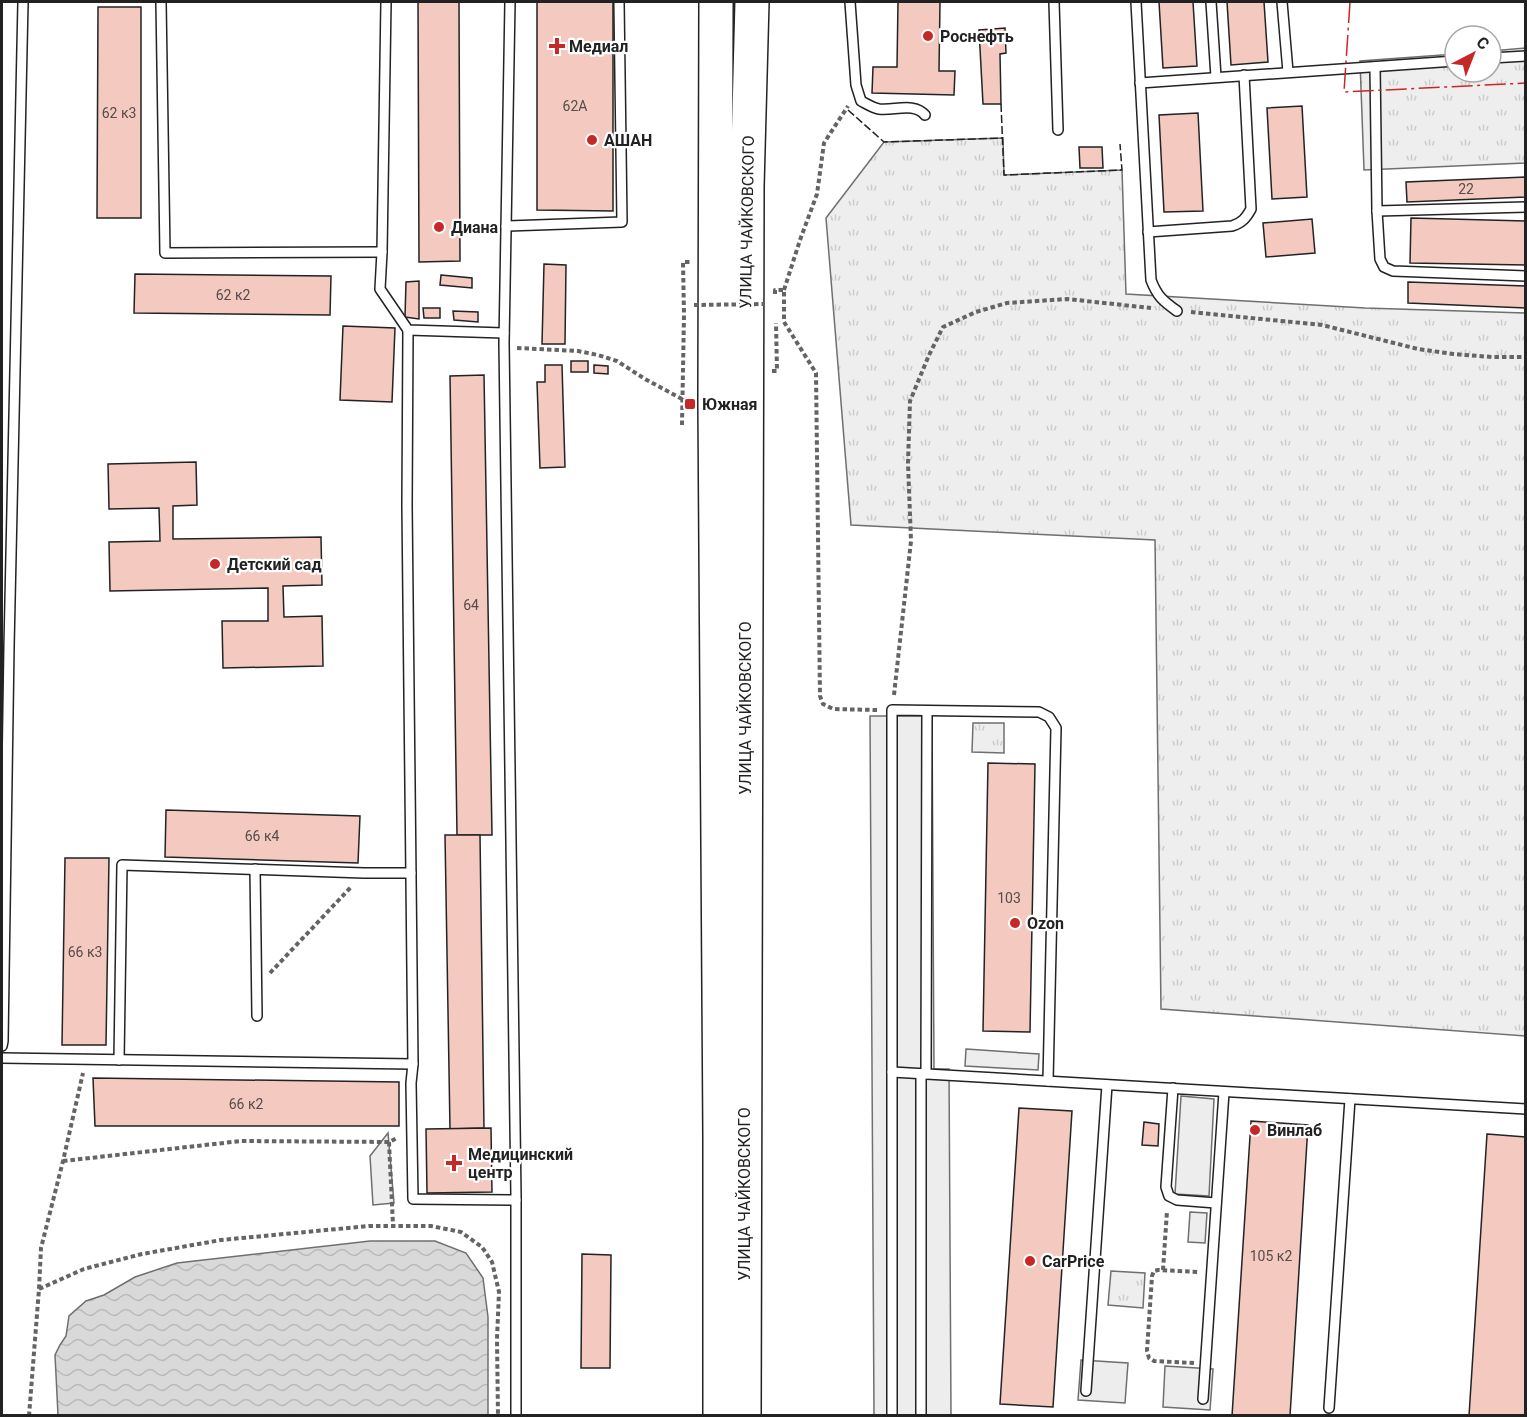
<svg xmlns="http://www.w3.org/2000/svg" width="1527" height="1417" font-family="Roboto,sans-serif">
	<defs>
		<pattern id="grass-tufts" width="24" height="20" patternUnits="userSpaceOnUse" patternTransform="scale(1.5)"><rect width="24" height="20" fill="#eee"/><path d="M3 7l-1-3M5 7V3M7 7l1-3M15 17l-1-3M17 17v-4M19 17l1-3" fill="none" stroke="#ccc"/></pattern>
		<pattern id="water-waves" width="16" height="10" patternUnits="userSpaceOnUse" patternTransform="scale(1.5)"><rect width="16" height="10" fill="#d9d9d9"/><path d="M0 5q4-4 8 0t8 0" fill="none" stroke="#bababa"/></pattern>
	</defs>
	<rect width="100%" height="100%" fill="#fff"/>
	<g fill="url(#grass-tufts)" stroke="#6f6f6f" stroke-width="1.5">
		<path d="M1525,48V163L1364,170L1360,61L1455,54V72H1491V51Z"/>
		<path d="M1003,138L1004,175L1122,170L1126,294L1365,308L1525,313V1036L1161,1009L1155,540L851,525L826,218L884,142Z"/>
		<path d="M973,723H1004V753L972,752Z"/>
		<path d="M1111,1271L1145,1273L1143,1308L1108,1305Z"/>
	</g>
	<g fill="#ededed" stroke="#6f6f6f" stroke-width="1.5">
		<path d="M870,716H932L934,1069H949L951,1415H874Z"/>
		<path d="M966,1049L1039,1054L1038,1070L965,1066Z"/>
		<path d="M1181,1096L1214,1099L1209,1196L1175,1194Z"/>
		<path d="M388,1133L394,1203L373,1205L370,1156Z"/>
		<path d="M1190,1212L1207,1213L1205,1243L1188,1242Z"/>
		<path d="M1081,1360L1128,1363L1125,1403L1078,1400Z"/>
		<path d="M1165,1366L1213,1369L1210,1410L1163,1407Z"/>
	</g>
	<path fill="url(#water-waves)" stroke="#6f6f6f" stroke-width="1.5" d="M370,1241H435L466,1253L483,1278L488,1317V1415H58L55,1355L60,1345L66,1336L69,1316L86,1301L104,1295L135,1277L177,1263Z"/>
	<g fill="#f3c9c0" stroke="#222" stroke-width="1.5">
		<path d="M418,2H459L460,261L419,262Z"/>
		<path d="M537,2H613V211L537,210Z"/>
		<path d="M898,2H940L939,71H955L954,95L872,93L873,67H897Z"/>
		<path d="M1159,2H1193L1197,66L1163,68Z"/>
		<path d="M1227,2H1264L1268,62L1231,65Z"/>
		<path d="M98,7H141V218H97Z"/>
		<path d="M1005,28L1006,53L1000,54L1001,104H983L979,30Z"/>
		<path d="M1302,106L1307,197L1272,199L1267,108Z"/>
		<path d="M1198,113L1203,211L1164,212L1159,115Z"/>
		<path d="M1079,147H1102L1103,168H1080Z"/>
		<path d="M1526,177V197L1407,202L1406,182Z"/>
		<path d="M1411,218L1526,221V265L1410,263Z"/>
		<path d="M1312,219L1315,253L1266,257L1263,223Z"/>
		<path d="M544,264L566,265L565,344H542Z"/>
		<path d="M135,274L331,276L330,315L134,313Z"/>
		<path d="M441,275L472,278V288L440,285Z"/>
		<path d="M419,281V319L405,317L406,282Z"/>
		<path d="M1408,282L1526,286V308L1408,303Z"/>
		<path d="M423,308H440V318H424Z"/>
		<path d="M453,311L478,312V322L454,320Z"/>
		<path d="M343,326L395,328L392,402L340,400Z"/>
		<rect x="571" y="361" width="17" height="11"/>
		<path d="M545,365H562L565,467L540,468L537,382H545Z"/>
		<path d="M594,365L608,366V374L594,373Z"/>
		<path d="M484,375L492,835H457L450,376Z"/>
		<path d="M196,462L197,505L173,506V539L321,537L322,585L283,586L284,617L322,616L323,666L223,668L222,621H268V588L110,591L109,542L160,541L159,508L109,509L108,464Z"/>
		<path d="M988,763L1035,764L1030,1032L983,1031Z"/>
		<path d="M166,810L360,816L358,863L165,857Z"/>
		<path d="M445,835H480L484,1128L450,1129Z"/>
		<path d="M65,858H109L106,1045H62Z"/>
		<path d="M93,1078L399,1082V1126H95Z"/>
		<path d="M1019,1108L1072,1111L1053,1407L1000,1404Z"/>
		<path d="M1251,1121L1308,1125L1290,1416H1232Z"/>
		<path d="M1144,1122L1159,1124L1158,1146L1142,1145Z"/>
		<path d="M491,1128L492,1192L427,1193L426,1129Z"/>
		<path d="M1487,1134L1526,1137V1416H1469Z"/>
		<path d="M582,1254L611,1255L610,1368H581Z"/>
	</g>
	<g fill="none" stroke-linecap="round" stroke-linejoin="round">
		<defs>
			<g id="lane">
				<path d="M161,2L165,253L382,252"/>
				<path d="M386,2L382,252L380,289L408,330L504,333"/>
				<path d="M510,2L504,343L516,1196V1416"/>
				<path d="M850,2L856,85L861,101C867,104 873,108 879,109C894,111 914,102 925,115"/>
				<path d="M1054,2L1058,130"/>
				<path d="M1136,2L1151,280C1157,296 1163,301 1177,311"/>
				<path d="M1211,2L1216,77"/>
				<path d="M1282,2L1288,72"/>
				<path d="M1491,58L1526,56"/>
				<path d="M1375,67L1377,211L1380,259L1384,267L1393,271L1526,276"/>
				<path d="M1140,83L1455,61"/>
				<path d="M1377,211L1526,207"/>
				<path d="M506,226L622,222L619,2"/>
				<path d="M1148,232L1232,226C1242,223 1246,218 1251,209L1244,75"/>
				<path d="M255,869L257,1016"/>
				<path d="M2,1046L3,1041L9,647L23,2"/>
				<path d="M2,1058L413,1064L407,505L408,330"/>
				<path d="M119,1060L122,865L364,873H411"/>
				<path d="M413,1064L411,1083L413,1199L516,1200"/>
				<path d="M892,1072L1526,1109"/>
				<path d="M926,1074L927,711"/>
				<path d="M1173,1088L1166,1187L1169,1196L1177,1200L1216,1203"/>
				<path d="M1086,1391L1107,1085"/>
				<path d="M1203,1399L1224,1092"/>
				<path d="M1329,1408L1350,1099"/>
				<path d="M892,1416V710L1039,712L1049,717L1056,728L1048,1081"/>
				<path d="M921,1416V1074"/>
			</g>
			<g id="highway">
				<path d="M716,2L715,401L720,1136V1416"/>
				<path d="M744,1416L747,186L752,2"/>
			</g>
		</defs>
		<use href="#lane" stroke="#222" stroke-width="12"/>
		<use href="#highway" stroke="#222" stroke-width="36"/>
		<g stroke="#646464" stroke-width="4" stroke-dasharray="4.5 3" stroke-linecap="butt">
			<path d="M784,290L800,240L817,194L824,143L848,106"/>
			<path d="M775,294V290H784V322L816,373L820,696L823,704L833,709L878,710"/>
			<path d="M1191,312L1322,325L1418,349L1453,354L1492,357H1526"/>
			<path d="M517,348L578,351L598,355L617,361L645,379L682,399"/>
			<path d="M772,371H777L776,323"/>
			<path d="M682,425L684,315L683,262H691"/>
			<path d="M894,695L911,541L908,463L910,401L929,355L943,327L976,312L1007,303L1067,299L1151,308"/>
			<path d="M270,973L351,887"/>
			<path d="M389,1142L393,1225"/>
			<path d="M63,1161L241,1141L389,1142L397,1138"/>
			<path d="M1163,1270L1167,1211"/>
			<path d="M39,1289L84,1269L142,1254L221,1240L369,1226H431L461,1232L482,1247L492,1262L499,1292L497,1339L498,1416"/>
			<path d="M1194,1363L1154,1361L1149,1358L1147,1351L1152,1276L1154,1271L1158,1270L1199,1272"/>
			<path d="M29,1416L39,1289L41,1248L63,1161L83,1073"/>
		</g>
		<use href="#lane" stroke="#fff" stroke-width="9"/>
		<use href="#highway" stroke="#fff" stroke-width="33"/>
		<path stroke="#646464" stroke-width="4" stroke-dasharray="4.5 3" stroke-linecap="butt" d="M694,305L765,304"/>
		<g stroke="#222" stroke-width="1.5" stroke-dasharray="8 3" stroke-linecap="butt">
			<path d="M1001,104L1004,175L1122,170L1120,144"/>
			<path d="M848,110L884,142L1003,138"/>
		</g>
		<path stroke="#c62828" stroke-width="1.5" stroke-dasharray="21 4.5 3 4.5" stroke-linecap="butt" d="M1350,2L1344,92L1526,83"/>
	</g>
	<g fill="#c62828" stroke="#fff" stroke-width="2">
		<circle cx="928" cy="36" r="6"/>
		<path d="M554 37h6v6h6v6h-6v6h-6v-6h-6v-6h6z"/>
		<circle cx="592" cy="140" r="6"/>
		<circle cx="439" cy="227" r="6"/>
		<rect x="684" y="398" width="12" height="12" rx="3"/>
		<circle cx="215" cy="564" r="6"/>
		<circle cx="1015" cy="923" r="6"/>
		<circle cx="1255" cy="1130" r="6"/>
		<path d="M451 1154h6v6h6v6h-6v6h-6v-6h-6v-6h6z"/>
		<circle cx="1030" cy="1261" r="6"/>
	</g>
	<g text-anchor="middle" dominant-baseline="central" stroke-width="4.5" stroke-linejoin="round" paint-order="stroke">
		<g font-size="14" fill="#564c4a">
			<text x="575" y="106">62А</text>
			<text x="119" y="113">62 к3</text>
			<text x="1466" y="189">22</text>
			<text x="233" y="295">62 к2</text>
			<text x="471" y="605">64</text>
			<text x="262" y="836">66 к4</text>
			<text x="1009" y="898">103</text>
			<text x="85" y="952">66 к3</text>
			<text x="246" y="1104">66 к2</text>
			<text x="1271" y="1256">105 к2</text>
		</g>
		<g font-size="16" font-weight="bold" fill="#222" stroke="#fff" text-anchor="start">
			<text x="940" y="36">Роснефть</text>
			<text x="569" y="46">Медиал</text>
			<text x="604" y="140">AШАН</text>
			<text x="451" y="227">Диана</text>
			<text x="702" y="404">Южная</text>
			<text x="227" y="564">Детский сад</text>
			<text x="1027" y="923">Ozon</text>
			<text x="1267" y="1130">Винлаб</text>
			<text x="468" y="1154">Медицинский<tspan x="468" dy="18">центр</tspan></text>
			<text x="1042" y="1261">CarPrice</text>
		</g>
		<g font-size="16" fill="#222" stroke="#fff">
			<text transform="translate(747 222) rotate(-89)">УЛИЦА ЧАЙКОВСКОГО</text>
			<text transform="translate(745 708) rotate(-90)">УЛИЦА ЧАЙКОВСКОГО</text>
			<text transform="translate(744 1194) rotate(-90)">УЛИЦА ЧАЙКОВСКОГО</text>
		</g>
	</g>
	<rect width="1527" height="1417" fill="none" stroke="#222222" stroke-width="6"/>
	<g transform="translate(1473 54) rotate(42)"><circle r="28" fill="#ffffff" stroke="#a7a7a7" stroke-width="1.5"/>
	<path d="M0-4.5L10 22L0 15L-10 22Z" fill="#c62828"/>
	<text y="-9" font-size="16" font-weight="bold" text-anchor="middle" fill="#222222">С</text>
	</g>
</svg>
